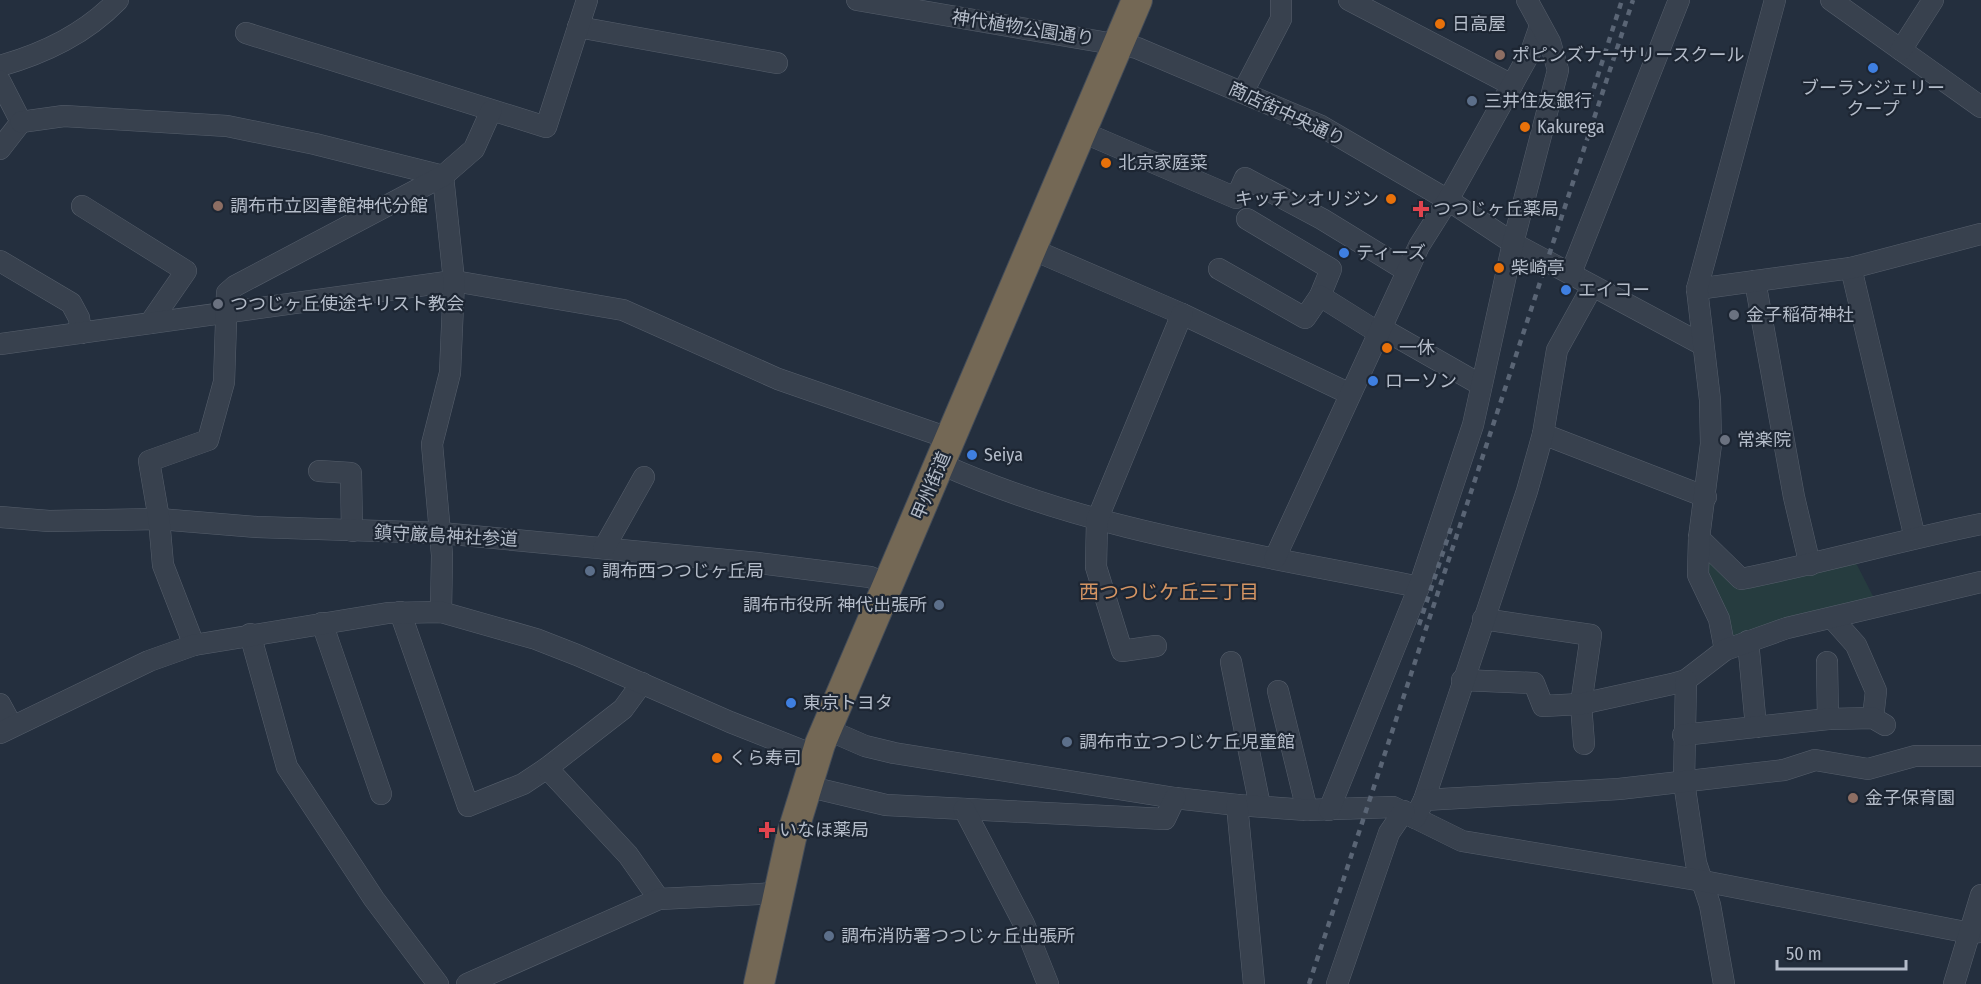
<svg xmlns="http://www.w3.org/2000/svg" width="1981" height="984" font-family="'Fira Sans Condensed','Noto Sans JP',sans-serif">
	<rect width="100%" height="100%" fill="#242f3e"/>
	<path fill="#263c3f" d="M1712,556L1740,585L1855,561L1876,602L1733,639L1702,559Z"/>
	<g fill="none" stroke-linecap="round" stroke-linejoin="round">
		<defs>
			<g id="minor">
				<path d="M857,0L1137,48L1321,126L1448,200L1513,243L1703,345"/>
				<path d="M1349,0L1512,85"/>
				<path d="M1831,0L1981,107"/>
				<path d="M578,27L777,63"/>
				<path d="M246,33L546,127L587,0"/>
				<path d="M1901,50L1933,0"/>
				<path d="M0,66C45,53 85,34 118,0"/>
				<path d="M0,81L21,122L0,149"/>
				<path d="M1243,92L1281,19V0"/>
				<path d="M21,122L64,116L227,126L315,144L443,176"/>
				<path d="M1080,131L1236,198L1245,178L1322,219L1407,271"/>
				<path d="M82,206L186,271L150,323"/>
				<path d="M1247,219L1331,269L1320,296"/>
				<path d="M1029,248L1182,314L1350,394"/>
				<path d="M0,261L71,303L79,318L81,333"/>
				<path d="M1851,268L1915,538"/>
				<path d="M1219,269L1305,318L1320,296L1379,333"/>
				<path d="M1571,273L1679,0"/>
				<path d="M1755,281L1794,497L1810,565"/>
				<path d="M1697,289L1851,268L1981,234"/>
				<path d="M1381,328L1481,385"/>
				<path d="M0,344L454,281L623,310L778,379L951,439"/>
				<path d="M1543,434L1706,497"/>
				<path d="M941,464C1091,532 1259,554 1419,587"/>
				<path d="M319,471L351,473L352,531"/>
				<path d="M0,517L49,521L159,519L257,527L441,533L758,563L870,577L889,585"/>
				<path d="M1699,538L1741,579C1822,563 1901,540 1981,524"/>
				<path d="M604,548L644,477"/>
				<path d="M1275,558L1419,246L1448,200L1532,49L1540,26"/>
				<path d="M400,612L468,806L523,784L547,768L623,709L642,683"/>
				<path d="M441,612L442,555L432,444L450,373L454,281L443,176"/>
				<path d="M1832,618L1856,645L1876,691L1873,718"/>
				<path d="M1483,619L1591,635L1581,704L1584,744"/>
				<path d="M322,623L381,794"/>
				<path d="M250,634L287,767L374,899L438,984"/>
				<path d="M1748,641L1756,727"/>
				<path d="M194,645L163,565L159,519L149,461L208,440L224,382L227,293L235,286L443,176L474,149L491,111"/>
				<path d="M1156,646L1122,651L1096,567L1097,520L1182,314"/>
				<path d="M1725,650L1719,619L1698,575L1699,538L1711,444L1710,400L1697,289L1775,0"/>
				<path d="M1231,662L1260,806"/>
				<path d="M1827,662L1828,719"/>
				<path d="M1462,680L1534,683L1543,706L1581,704L1672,684L1686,680L1725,650L1787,628L1981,582"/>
				<path d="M1686,680L1684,782L1696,863L1710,905L1724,984"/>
				<path d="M1278,691L1307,810"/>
				<path d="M0,704L12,726"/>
				<path d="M826,729L865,746L894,753L1175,798L1237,805L1307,810L1393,807L1462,841L1703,881L1970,933L1981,932"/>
				<path d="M0,733L149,661L194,645L388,613L441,612L536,639L577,655L730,722L816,756"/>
				<path d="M1683,735L1828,719L1873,718L1885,725"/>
				<path d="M547,768L628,855L659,899"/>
				<path d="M806,786L886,805L1165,819L1175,798"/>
				<path d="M1424,800L1527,491L1543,434L1557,350L1592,287"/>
				<path d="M1237,805L1254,984"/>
				<path d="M964,809L1024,924L1048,984"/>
				<path d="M1329,810L1419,587L1473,425L1513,243L1558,70L1550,42L1527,0"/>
				<path d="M1415,818L1424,800L1619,789L1784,770L1815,760L1868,769L1915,756H1981"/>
				<path d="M467,984L659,899L778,893"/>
				<path d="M1337,984L1389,833L1404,811"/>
				<path d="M1954,984L1981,895"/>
			</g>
			<path id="highway" d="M759,984L791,838L820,744L1137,0"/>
		</defs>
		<use href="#minor" stroke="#565f6c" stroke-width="22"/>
		<use href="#highway" stroke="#434c59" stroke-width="32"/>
		<use href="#minor" stroke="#38414e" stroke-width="21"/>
		<use href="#highway" stroke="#746855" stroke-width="30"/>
		<g stroke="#5a6575" stroke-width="4.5" stroke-dasharray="6 6" stroke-linecap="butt">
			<path d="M1590,100L1622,0"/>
			<path d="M1419,625L1451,528"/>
			<path d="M1309,984L1633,0"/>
		</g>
	</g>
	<g fill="#e8710a" stroke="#1d2633" stroke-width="2">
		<circle cx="1440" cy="24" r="6"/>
		<circle cx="1525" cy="127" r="6"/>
		<circle cx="1106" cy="163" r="6"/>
		<circle cx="1391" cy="199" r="6"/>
		<circle cx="1499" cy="268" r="6"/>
		<circle cx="1387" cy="348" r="6"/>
		<circle cx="717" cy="758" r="6"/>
	</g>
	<g fill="#8d6e63" stroke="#1d2633" stroke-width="2">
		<circle cx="1500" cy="55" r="6"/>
		<circle cx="218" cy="206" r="6"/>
		<circle cx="1853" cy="798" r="6"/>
	</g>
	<g fill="#3f7fe0" stroke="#1d2633" stroke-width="2">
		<circle cx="1873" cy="68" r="6"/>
		<circle cx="1344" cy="253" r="6"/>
		<circle cx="1566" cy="290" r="6"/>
		<circle cx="1373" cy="381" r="6"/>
		<circle cx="972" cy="455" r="6"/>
		<circle cx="791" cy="703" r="6"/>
	</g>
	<g fill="#5c6f8a" stroke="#1d2633" stroke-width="2">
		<circle cx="1472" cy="101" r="6"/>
		<circle cx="590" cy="571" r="6"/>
		<circle cx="939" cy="605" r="6"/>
		<circle cx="1067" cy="742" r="6"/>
		<circle cx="829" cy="936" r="6"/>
	</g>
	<g fill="#e0444e" stroke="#1d2633" stroke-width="2">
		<path d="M1418 200h6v6h6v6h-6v6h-6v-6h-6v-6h6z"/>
		<path d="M764 821h6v6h6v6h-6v6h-6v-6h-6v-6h6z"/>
	</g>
	<g fill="#6b7280" stroke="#1d2633" stroke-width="2">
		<circle cx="218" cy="304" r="6"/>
		<circle cx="1734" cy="315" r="6"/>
		<circle cx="1725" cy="440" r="6"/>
	</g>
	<g text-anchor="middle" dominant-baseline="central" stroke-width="4.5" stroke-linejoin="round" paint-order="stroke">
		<g font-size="18" fill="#b4bcc9" stroke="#1d2633" text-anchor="start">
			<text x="1452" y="24">日高屋</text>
			<text x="1512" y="55">ポピンズナーサリースクール</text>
			<text x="1873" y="88" text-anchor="middle">ブーランジェリー<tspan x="1873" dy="21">クープ</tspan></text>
			<text x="1484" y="101">三井住友銀行</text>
			<text x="1537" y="127">Kakurega</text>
			<text x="1118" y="163">北京家庭菜</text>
			<text x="1379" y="199" text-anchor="end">キッチンオリジン</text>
			<text x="230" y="206">調布市立図書館神代分館</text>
			<text x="1433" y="209">つつじヶ丘薬局</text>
			<text x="1356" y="253">ティーズ</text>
			<text x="1511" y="268">柴崎亭</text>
			<text x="1578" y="290">エイコー</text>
			<text x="230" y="304">つつじヶ丘使途キリスト教会</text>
			<text x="1746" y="315">金子稲荷神社</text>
			<text x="1399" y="348">一休</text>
			<text x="1385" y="381">ローソン</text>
			<text x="1737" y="440">常楽院</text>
			<text x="984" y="455">Seiya</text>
			<text x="602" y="571">調布西つつじヶ丘局</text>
			<text x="927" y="605" text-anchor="end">調布市役所 神代出張所</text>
			<text x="803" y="703">東京トヨタ</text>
			<text x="1079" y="742">調布市立つつじケ丘児童館</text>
			<text x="729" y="758">くら寿司</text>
			<text x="1865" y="798">金子保育園</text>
			<text x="779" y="830">いなほ薬局</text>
			<text x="841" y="936">調布消防署つつじヶ丘出張所</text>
		</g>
		<g font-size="18" fill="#b4bcc9" stroke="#1d2633">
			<text transform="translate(1023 28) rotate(9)">神代植物公園通り</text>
			<text transform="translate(1287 114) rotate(25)">商店街中央通り</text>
			<text transform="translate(931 486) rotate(-67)">甲州街道</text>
			<text transform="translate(446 536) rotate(3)">鎮守厳島神社参道</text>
		</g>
		<g font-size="20" fill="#d59563" stroke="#1d2633">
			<text x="1169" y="592">西つつじケ丘三丁目</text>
		</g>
	</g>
	<path d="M1777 960v9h129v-9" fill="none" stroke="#b4bcc9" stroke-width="3"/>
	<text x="1786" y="960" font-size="18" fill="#b4bcc9" stroke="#1d2633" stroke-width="4.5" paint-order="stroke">50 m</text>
</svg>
